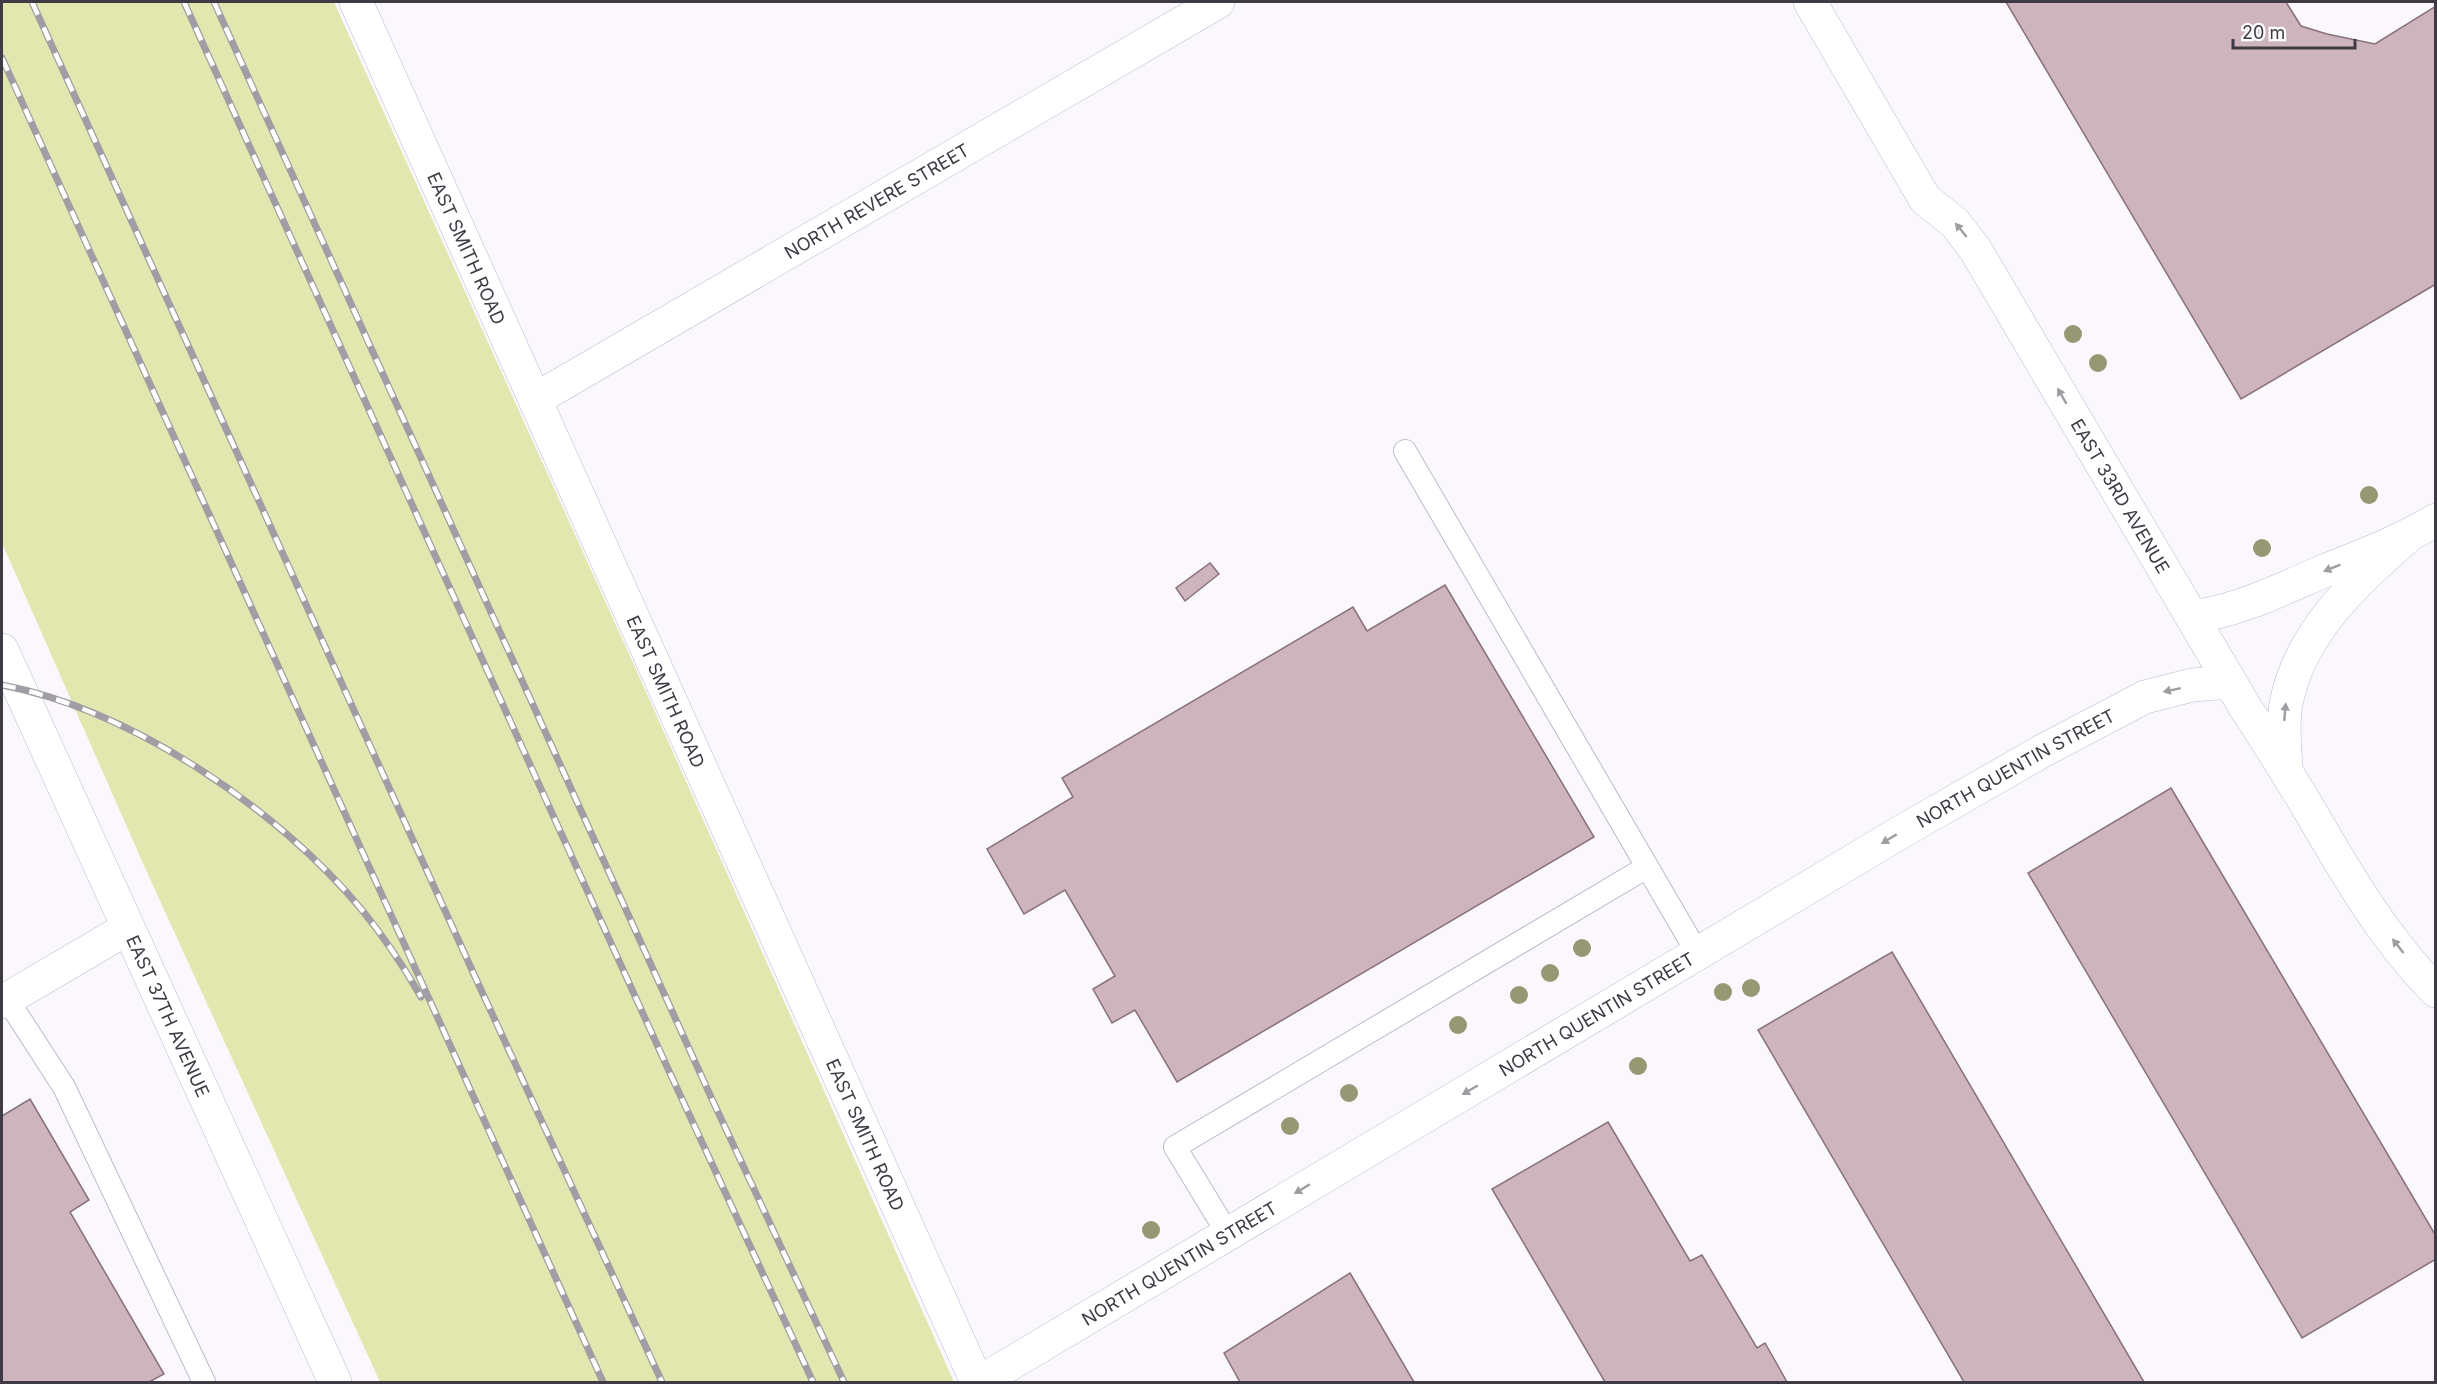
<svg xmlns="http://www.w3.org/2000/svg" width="2437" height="1384" font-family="Inter,sans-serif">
	<rect width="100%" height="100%" fill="#faf8fd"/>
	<path fill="#e2e7b0" d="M2,2H334L634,665L954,1382H380L145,868L2,543Z"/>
	<g fill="#ceb4bd" stroke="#89717a" stroke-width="1.5">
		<path d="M2006,2H2286L2301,26L2327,34L2375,44L2436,6V284L2241,399Z"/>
		<path d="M1210,563L1219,574L1185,601L1176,588Z"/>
		<path d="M1445,585L1594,837L1177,1082L1135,1010L1112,1023L1093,989L1115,976L1065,890L1024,914L987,849L1073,797L1062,778L1353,607L1367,631Z"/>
		<path d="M2171,788L2436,1236V1259L2302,1338L2028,873Z"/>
		<path d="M1892,952L2144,1382H1964L1758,1030Z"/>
		<path d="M30,1099L89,1200L70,1212L164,1374L149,1382H2V1116Z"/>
		<path d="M1608,1122L1690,1261L1702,1255L1757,1348L1765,1343L1787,1382H1605L1492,1189Z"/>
		<path d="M1350,1273L1414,1382H1240L1224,1353Z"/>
	</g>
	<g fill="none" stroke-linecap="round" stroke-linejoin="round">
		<defs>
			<g id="service">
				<path d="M1405,451L1698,954"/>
				<path d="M7,999L64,1087L204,1382"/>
				<path d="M1228,1234L1175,1147L1647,867"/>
			</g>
			<g id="minor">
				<path id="s1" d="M1810,2L1925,199L1955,223L1975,249L2245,707C2266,739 2286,771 2306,804C2344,869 2382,937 2436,991"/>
				<path id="s2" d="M536,399L1218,2"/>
				<path d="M2192,617C2241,610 2282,589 2326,570C2364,555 2401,541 2436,520"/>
				<path id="s3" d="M2,650L335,1382"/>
				<path d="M2286,769C2285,747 2282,725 2286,704C2299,634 2354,583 2406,538"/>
				<path d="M2,1002L128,928"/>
				<path id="s4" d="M980,1382L1901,832L2044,750L2145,697L2192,685L2230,682"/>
			</g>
			<g id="tertiary">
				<path id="s5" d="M356,2L977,1382"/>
			</g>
		</defs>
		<use href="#service" stroke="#bfb8ce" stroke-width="24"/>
		<use href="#minor" stroke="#bfb8ce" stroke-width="34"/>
		<use href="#tertiary" stroke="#bfb8ce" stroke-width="34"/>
		<use href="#service" stroke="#fff" stroke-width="22"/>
		<use href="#minor" stroke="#fff" stroke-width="33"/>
		<use href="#tertiary" stroke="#fff" stroke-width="33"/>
		<defs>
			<g id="rail">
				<path d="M32,2L477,981L662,1382"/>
				<path d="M184,2L669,1071L813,1382"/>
				<path d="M214,2L711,1097L844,1382"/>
				<path d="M2,58L603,1382"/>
				<path d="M2,685C132,710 278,809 362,910C384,937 404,967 421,997"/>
			</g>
		</defs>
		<use href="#rail" stroke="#a09da4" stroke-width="7"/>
		<use href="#rail" stroke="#fff" stroke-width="4.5" stroke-dasharray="14" stroke-linecap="butt"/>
	</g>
	<g fill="#969773">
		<circle cx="2073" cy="334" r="9"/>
		<circle cx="2098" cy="363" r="9"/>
		<circle cx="2369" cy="495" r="9"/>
		<circle cx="2262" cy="548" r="9"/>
		<circle cx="1582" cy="948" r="9"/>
		<circle cx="1550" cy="973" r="9"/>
		<circle cx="1751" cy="988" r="9"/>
		<circle cx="1723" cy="992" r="9"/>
		<circle cx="1519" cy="995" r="9"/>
		<circle cx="1458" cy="1025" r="9"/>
		<circle cx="1638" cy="1066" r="9"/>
		<circle cx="1349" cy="1093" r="9"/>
		<circle cx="1290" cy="1126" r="9"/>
		<circle cx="1151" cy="1230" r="9"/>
	</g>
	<defs><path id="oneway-solid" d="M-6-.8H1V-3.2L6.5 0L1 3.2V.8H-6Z" transform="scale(1.5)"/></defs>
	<g fill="#9e9da2">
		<use href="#oneway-solid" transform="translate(1961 230) rotate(-129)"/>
		<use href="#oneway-solid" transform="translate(2062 396) rotate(-120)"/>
		<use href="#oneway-solid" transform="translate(2332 568) rotate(158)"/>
		<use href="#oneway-solid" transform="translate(2172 690) rotate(168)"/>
		<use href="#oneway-solid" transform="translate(2285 712) rotate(-85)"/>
		<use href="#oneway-solid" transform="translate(1889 839) rotate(149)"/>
		<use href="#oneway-solid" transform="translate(2398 946) rotate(-128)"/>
		<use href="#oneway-solid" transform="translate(1470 1090) rotate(150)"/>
		<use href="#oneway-solid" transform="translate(1302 1189) rotate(149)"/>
	</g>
	<g text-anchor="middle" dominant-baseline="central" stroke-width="5" stroke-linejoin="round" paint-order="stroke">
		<g font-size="18" fill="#3e3b44" stroke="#fff">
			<text stroke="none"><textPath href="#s2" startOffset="394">NORTH REVERE STREET</textPath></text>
			<text stroke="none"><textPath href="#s5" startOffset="270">EAST SMITH ROAD</textPath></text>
			<text stroke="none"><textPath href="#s1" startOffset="586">EAST 33RD AVENUE</textPath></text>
			<text stroke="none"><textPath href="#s5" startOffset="756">EAST SMITH ROAD</textPath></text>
			<text stroke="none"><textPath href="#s4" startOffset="1204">NORTH QUENTIN STREET</textPath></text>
			<text stroke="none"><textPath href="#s4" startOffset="718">NORTH QUENTIN STREET</textPath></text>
			<text stroke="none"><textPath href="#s3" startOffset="402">EAST 37TH AVENUE</textPath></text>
			<text stroke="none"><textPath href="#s5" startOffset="1242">EAST SMITH ROAD</textPath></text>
			<text stroke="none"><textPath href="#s4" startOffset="232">NORTH QUENTIN STREET</textPath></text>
		</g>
	</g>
	<rect width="2437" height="1384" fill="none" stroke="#3e3b44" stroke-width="6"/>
	<path d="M2233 39v9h122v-9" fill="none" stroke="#3e3b44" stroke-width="3"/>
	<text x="2242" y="39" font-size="18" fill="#3e3b44" stroke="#ffffff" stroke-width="4.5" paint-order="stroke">20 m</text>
</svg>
